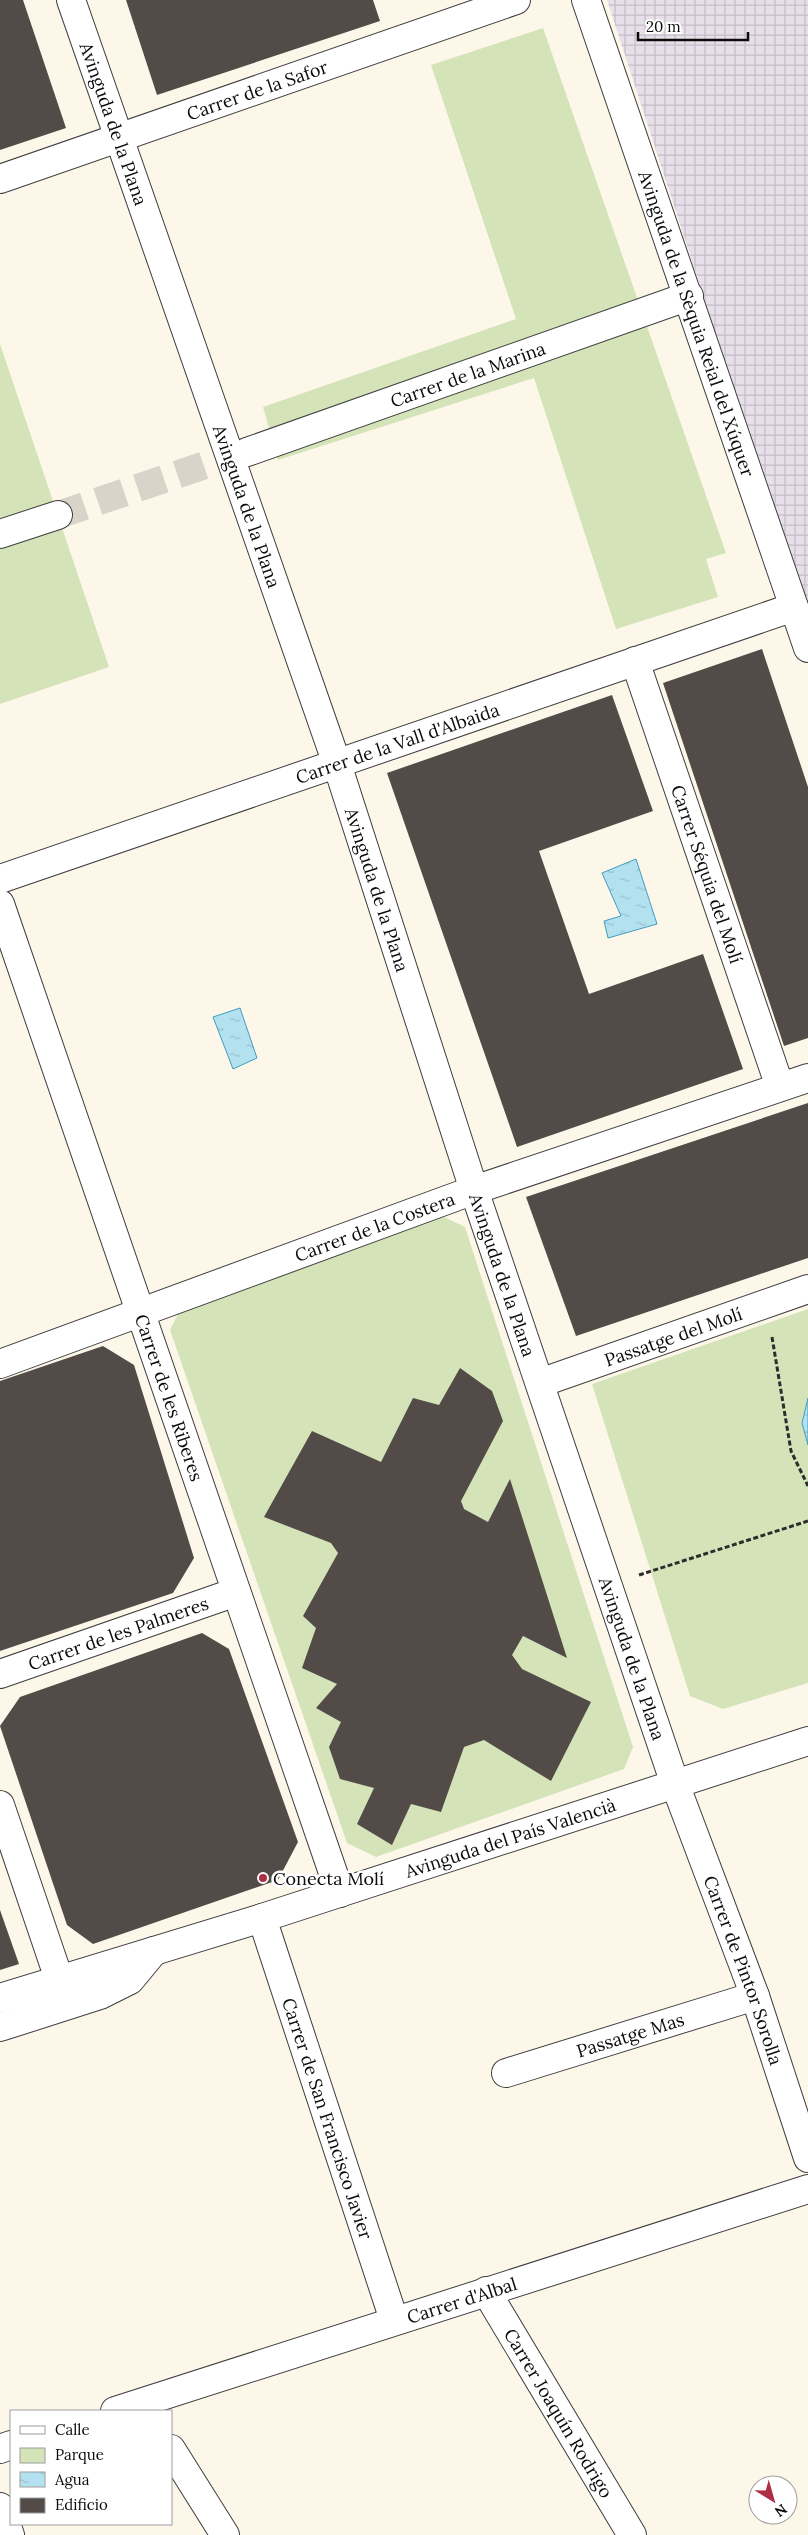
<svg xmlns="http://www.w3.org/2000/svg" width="808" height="2535" font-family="Lora,serif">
	<defs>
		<pattern id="industrial-grid" width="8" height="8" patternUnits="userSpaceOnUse" patternTransform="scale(1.25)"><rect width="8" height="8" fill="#e7dfe9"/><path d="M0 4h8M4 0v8" fill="none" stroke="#c5bec6"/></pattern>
		<pattern id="water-ripples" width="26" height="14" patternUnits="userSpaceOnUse" patternTransform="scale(1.25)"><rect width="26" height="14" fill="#b3e1f0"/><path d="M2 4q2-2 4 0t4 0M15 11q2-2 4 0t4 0" fill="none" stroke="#99c0cc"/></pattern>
	</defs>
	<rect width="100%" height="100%" fill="#fdf7ea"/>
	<path fill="url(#industrial-grid)" d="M607,0H808V641L794,607L706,304Z"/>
	<g fill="#d4e4b8">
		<path d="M543,28L726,553L706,559L718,597L616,629L534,378L278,460L263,407L516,319L431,65Z"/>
		<path d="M0,344L109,667L0,704Z"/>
		<path d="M442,1216L465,1227L633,1747L624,1769L376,1857L347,1843L170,1330L183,1304Z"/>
		<path d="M808,1309V1683L723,1709L690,1696L592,1384Z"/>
	</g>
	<g fill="url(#water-ripples)" stroke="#419dc1">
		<path d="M636,859L657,924L608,938L604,921L621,916L602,873Z"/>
		<path d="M240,1008L257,1058L233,1069L213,1017Z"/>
		<path d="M808,1398V1445L802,1423Z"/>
	</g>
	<g fill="#524b48">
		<path d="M0,0H23L66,128L0,150Z"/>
		<path d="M126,0H373L380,21L157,95Z"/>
		<path d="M762,649L808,787V1038L784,1046L663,683Z"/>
		<path d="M612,695L653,811L539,851L589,994L703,954L743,1069L517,1147L387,773Z"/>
		<path d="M808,1103V1258L576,1336L526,1197Z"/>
		<path d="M103,1346L134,1365L194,1558L173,1593L0,1651V1381Z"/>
		<path d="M460,1368L492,1391L503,1421L461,1501L464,1509L488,1522L510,1479L567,1658L523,1636L512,1655L522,1669L591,1702L551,1781L484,1740L464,1747L441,1812L411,1804L392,1845L357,1824L374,1788L340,1779L329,1747L341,1722L316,1708L337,1684L302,1668L316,1628L303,1616L338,1553L331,1543L264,1517L312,1431L381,1462L413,1398L439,1405Z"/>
		<path d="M202,1633L229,1649L298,1842L278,1880L93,1944L67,1925L0,1726L20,1697Z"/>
		<path d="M0,1910L19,1964L0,1970Z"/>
	</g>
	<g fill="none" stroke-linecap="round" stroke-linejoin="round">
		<path stroke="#d9d4c9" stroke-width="28" stroke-dasharray="28 14" stroke-linecap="butt" d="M58,515L211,463"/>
		<defs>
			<g id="minor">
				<path id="s1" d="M71,0L337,764L474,1190L675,1784L755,1996L808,2158"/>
				<path id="s2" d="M586,0L808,648"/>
				<path id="s3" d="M0,179L516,0"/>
				<path id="s4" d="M247,452L689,296"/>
				<path d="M0,534L58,515"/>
				<path id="s5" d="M635,661L780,1087"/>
				<path id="s6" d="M0,879L794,607"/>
				<path id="s7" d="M0,904L340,1893"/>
				<path id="s8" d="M0,1364L474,1190L808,1078"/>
				<path id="s9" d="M540,1383L808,1289"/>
				<path id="s10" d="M0,1674L236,1592"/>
				<path d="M0,1805L59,1979"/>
				<path id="s11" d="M262,1918L394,2320"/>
				<path id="s12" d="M0,1998L262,1918L808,1741"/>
				<path d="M0,2027L100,1995L130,1980L154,1951"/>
				<path id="s13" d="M506,2073L755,1996"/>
				<path id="s14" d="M486,2291L632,2535"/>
				<path id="s15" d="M115,2411L808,2189"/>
				<path d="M0,2449L11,2445"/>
				<path d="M171,2449L225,2535"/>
				<path d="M0,2507L10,2535"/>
			</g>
		</defs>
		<use href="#minor" stroke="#3e3e3e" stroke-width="30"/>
		<g stroke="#2d2d2d" stroke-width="3" stroke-dasharray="5 2.5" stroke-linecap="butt">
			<path d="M772,1337L791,1451L808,1486"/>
			<path d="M639,1575L808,1521"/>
		</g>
		<use href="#minor" stroke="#fff" stroke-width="28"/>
	</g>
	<circle fill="#ae2f45" stroke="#fff" stroke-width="2" cx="263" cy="1878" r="5"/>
	<g text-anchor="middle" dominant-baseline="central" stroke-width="5" stroke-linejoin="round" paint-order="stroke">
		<g font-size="18" fill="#0b0b0b" stroke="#fff">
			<text stroke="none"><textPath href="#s3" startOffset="272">Carrer de la Safor</textPath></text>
			<text stroke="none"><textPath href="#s1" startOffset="131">Avinguda de la Plana</textPath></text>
			<text stroke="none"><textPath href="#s2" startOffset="342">Avinguda de la Sèquia Reial del Xúquer</textPath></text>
			<text stroke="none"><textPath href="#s4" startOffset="234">Carrer de la Marina</textPath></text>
			<text stroke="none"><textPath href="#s1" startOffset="536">Avinguda de la Plana</textPath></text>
			<text stroke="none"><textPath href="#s6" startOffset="420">Carrer de la Vall d'Albaida</textPath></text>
			<text stroke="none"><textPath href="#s5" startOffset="225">Carrer Séquia del Molí</textPath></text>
			<text stroke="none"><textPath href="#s1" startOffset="941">Avinguda de la Plana</textPath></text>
			<text stroke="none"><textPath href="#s8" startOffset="399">Carrer de la Costera</textPath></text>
			<text stroke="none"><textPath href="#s1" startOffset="1346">Avinguda de la Plana</textPath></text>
			<text stroke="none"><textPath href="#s9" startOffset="141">Passatge del Molí</textPath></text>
			<text stroke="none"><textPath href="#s7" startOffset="522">Carrer de les Riberes</textPath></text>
			<text stroke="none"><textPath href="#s10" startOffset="125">Carrer de les Palmeres</textPath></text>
			<text stroke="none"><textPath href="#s1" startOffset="1751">Avinguda de la Plana</textPath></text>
			<text stroke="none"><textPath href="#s12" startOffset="535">Avinguda del País Valencià</textPath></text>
			<text stroke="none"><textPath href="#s1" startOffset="2082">Carrer de Pintor Sorolla</textPath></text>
			<text stroke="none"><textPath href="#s13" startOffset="130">Passatge Mas</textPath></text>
			<text stroke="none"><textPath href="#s11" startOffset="211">Carrer de San Francisco Javier</textPath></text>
			<text stroke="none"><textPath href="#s15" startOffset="364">Carrer d'Albal</textPath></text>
			<text stroke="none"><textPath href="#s14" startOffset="142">Carrer Joaquín Rodrigo</textPath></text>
		</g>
		<g font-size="18" fill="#0b0b0b" stroke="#fff" text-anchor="start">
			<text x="273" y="1878">Conecta Molí</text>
		</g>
	</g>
	<rect x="10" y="2410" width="162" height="115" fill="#ffffff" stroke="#9d9d9d"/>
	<rect x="20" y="2426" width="25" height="8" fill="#ffffff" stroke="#9d9d9d"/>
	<text x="55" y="2435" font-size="15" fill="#0b0b0b">Calle</text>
	<rect x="20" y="2448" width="25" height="15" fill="#d4e4b8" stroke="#9d9d9d"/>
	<text x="55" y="2460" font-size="15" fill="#0b0b0b">Parque</text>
	<rect x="20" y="2472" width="25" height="15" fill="url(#water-ripples)" stroke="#9d9d9d"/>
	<text x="55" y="2485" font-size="15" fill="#0b0b0b">Agua</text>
	<rect x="20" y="2498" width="25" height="15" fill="#524b48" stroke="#9d9d9d"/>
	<text x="55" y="2510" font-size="15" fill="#0b0b0b">Edificio</text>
	<g transform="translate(773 2500) rotate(143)"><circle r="24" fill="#ffffff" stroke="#9d9d9d"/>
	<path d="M0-4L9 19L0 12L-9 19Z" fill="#ae2f45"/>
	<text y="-8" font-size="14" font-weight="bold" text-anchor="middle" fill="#0b0b0b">N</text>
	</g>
	<path d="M638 32v8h110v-8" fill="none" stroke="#0b0b0b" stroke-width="2.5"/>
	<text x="646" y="32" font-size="15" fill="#0b0b0b" stroke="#ffffff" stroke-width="4" paint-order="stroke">20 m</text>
</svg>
